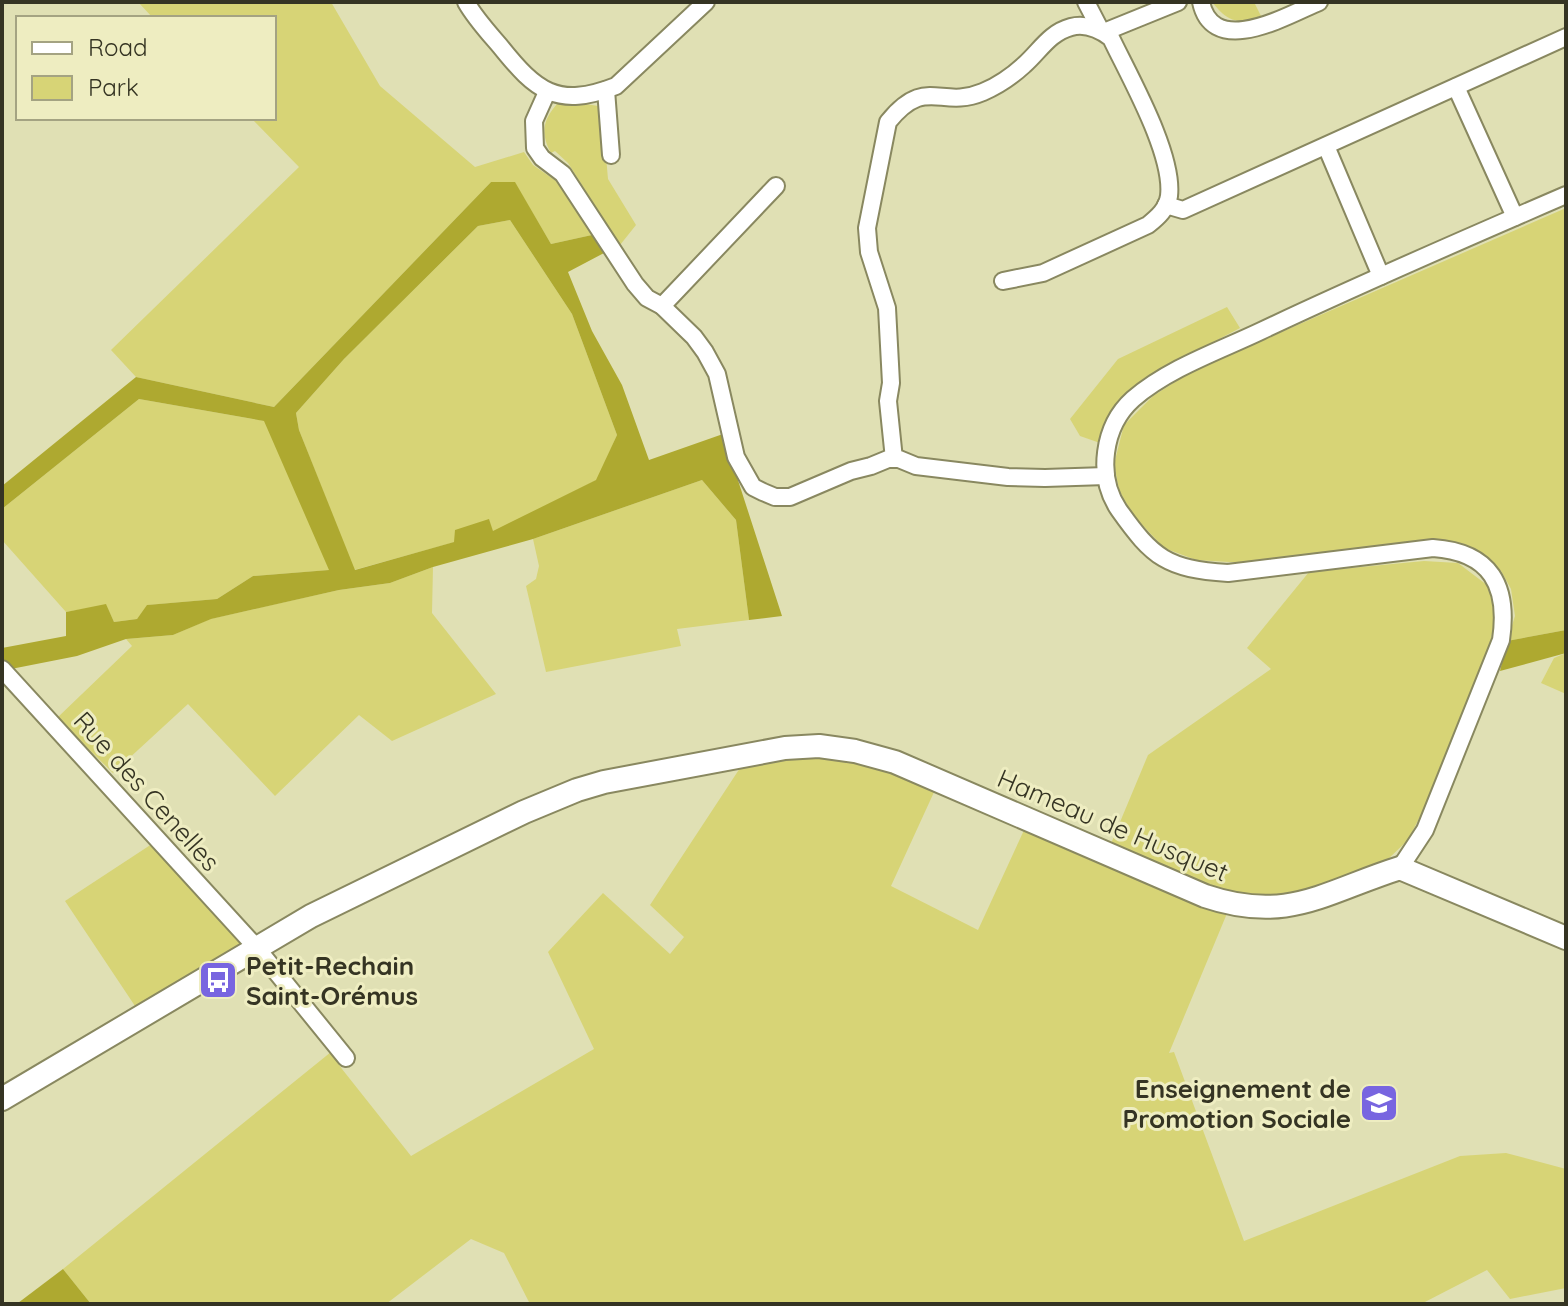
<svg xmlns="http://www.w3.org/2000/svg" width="1568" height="1306" font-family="Quicksand,sans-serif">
	<rect width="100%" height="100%" fill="#e0e0b4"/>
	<g fill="#d7d476">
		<path d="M138,2H331L380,86L475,167L524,152L533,165L556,181L592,235L551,244L515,183L491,182L274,407L136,377L111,350L299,167L251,118H274V18H153Z"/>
		<path d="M1212,2H1254L1261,16C1237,25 1228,22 1212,2Z"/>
		<path d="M580,103L598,106L602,111L608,179L636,225L620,245L568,163L555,151L551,153C541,134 542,121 557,104Z"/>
		<path d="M1566,208V630L1507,641L1515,616L1511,589L1501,571L1465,544L1432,540L1246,563L1196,560L1164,548L1133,515L1119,490L1114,464L1124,425L1153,396L1192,371Z"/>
		<path d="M510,220L572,314L617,435L597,480L493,532L489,520L455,542L354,570L299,430L296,413L344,359L478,226Z"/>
		<path d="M1227,307L1240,328L1143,379L1113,409L1100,443L1080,436L1070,419L1118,359Z"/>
		<path d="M139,399L265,421L330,570L253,576L217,599L148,605L137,619L114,622L106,605L66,612L2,540V509Z"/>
		<path d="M702,480L736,520L749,620L677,629L681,646L546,672L526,586L536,579L539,566L533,539Z"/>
		<path d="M1424,561L1458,563L1487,585L1497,606L1489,650L1432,793L1408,840L1386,861L1339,882L1279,902L1234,898L1110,846L1148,755L1271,669L1247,648L1309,572Z"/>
		<path d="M433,567L432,613L496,694L392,741L359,715L275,796L188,704L113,773L57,718L132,646L126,639L173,635L210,619L339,590L390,583Z"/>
		<path d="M1566,653V694L1541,683L1554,658Z"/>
		<path d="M806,755L866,763L935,790L891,886L978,930L1025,828L1228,911L1169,1053L1174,1052L1244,1241L1460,1156L1506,1153L1566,1169V1288L1510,1299L1487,1270L1421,1304H530L504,1253L471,1239L386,1304H91L63,1269L331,1052L342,1069L411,1156L594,1049L548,952L603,893L670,954L684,937L650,905L742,765Z"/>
		<path d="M158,840L243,938L242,948L139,1012L65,901Z"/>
	</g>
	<g fill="#aea930" fill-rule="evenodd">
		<path d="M491,182H515L551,244L592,235L604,253L568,272L592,331L622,385L649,460L723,434L782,616L749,620L736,520L702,480L533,539L433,567L390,583L339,590L211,619L173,635L126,639L77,656L11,669L2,661V648L66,636V612L106,604L114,622L137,619L147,605L217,599L253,576L329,570L264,421L139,399L2,509V486L136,377L274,407ZM510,220L572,314L617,435L596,480L493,531L489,519L455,530L454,542L355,570L299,430L296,413L344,359L478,226Z"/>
		<path d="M1566,630V653L1500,671L1507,641Z"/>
		<path d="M63,1269L91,1304L18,1303Z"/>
	</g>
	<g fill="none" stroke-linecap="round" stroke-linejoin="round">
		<defs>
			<g id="street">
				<path d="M466,2C475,18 488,32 500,46C536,91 557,109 616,86L706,2"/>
				<path d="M1086,2L1100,29"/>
				<path d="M1201,2C1213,59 1288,15 1319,2"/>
				<path d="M1104,32L1178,2"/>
				<path d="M1456,87L1515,217"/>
				<path d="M606,90L611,155"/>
				<path d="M547,92L534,121L535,148L542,158L563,174L635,284L647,298L662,306L694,337L705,352L717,374L736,457L753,487L763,492L775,497H790L851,471L871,466L888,459H899L916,466L1008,477L1045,478L1106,476"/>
				<path d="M1326,146L1381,276"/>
				<path d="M1166,205L1183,210L1566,37"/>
				<path d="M662,306L776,186"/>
				<path d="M894,459L888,401L891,383L887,308L869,252L867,228L888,122C926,75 940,110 983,92C997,86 1012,76 1024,65C1040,51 1049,33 1071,27C1086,23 1099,29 1111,38C1129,76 1174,154 1169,196C1167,209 1158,217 1148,225L1043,273L1003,281"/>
				<path d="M2,669L256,947L346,1058"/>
				<path d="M1400,868L1425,830L1501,640C1509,586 1491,552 1433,548L1228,573C1167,569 1153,558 1119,510C1096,476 1103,426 1133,399C1169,368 1219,351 1261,331C1362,283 1464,239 1566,195"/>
			</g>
			<path id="secondary" d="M2,1099L311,916L524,812L577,790L604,782L785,748L819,746L855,751L895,762L1205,896C1288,924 1324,892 1400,868L1566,938"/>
		</defs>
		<use href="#street" stroke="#898860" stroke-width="20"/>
		<use href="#secondary" stroke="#898860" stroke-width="26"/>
		<use href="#street" stroke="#fff" stroke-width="16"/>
		<use href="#secondary" stroke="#fff" stroke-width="22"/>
	</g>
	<defs>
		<symbol id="bus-square" viewBox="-11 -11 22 22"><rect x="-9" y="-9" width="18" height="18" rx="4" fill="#7865e0" stroke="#eeedc1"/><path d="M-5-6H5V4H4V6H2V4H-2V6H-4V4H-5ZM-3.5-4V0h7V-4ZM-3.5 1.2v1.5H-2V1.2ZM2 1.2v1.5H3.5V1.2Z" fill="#fff"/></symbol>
		<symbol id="school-square" viewBox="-11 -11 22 22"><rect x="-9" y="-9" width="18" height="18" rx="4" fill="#7865e0" stroke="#eeedc1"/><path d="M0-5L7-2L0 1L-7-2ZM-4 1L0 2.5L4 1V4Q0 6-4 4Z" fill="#fff"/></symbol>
	</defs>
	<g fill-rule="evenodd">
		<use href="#bus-square" x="196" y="958" width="44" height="44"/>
		<use href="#school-square" x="1357" y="1081" width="44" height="44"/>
	</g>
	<g text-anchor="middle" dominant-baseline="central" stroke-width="6" stroke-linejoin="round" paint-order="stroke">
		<g font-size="26" fill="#353423" stroke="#eeedc1">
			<text transform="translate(147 791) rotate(48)">Rue des Cenelles</text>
			<text transform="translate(1113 825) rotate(23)">Hameau de Husquet</text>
		</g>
		<g font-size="26" font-weight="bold" fill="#353423" stroke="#eeedc1" text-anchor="start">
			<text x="246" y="965">Petit-Rechain<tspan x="246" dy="30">Saint-Orémus</tspan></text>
			<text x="1351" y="1088" text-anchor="end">Enseignement de<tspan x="1351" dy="30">Promotion Sociale</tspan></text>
		</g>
	</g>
	<rect width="1568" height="1306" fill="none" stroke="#353423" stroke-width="8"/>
	<rect x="16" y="16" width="260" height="104" fill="#eeedc1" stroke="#a4a382" stroke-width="2"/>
	<rect x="32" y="42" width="40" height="12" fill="#ffffff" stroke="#a4a382" stroke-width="2"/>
	<text x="88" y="56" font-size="24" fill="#353423">Road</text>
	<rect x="32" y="76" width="40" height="24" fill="#d7d476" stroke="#a4a382" stroke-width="2"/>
	<text x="88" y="96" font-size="24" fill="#353423">Park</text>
</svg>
